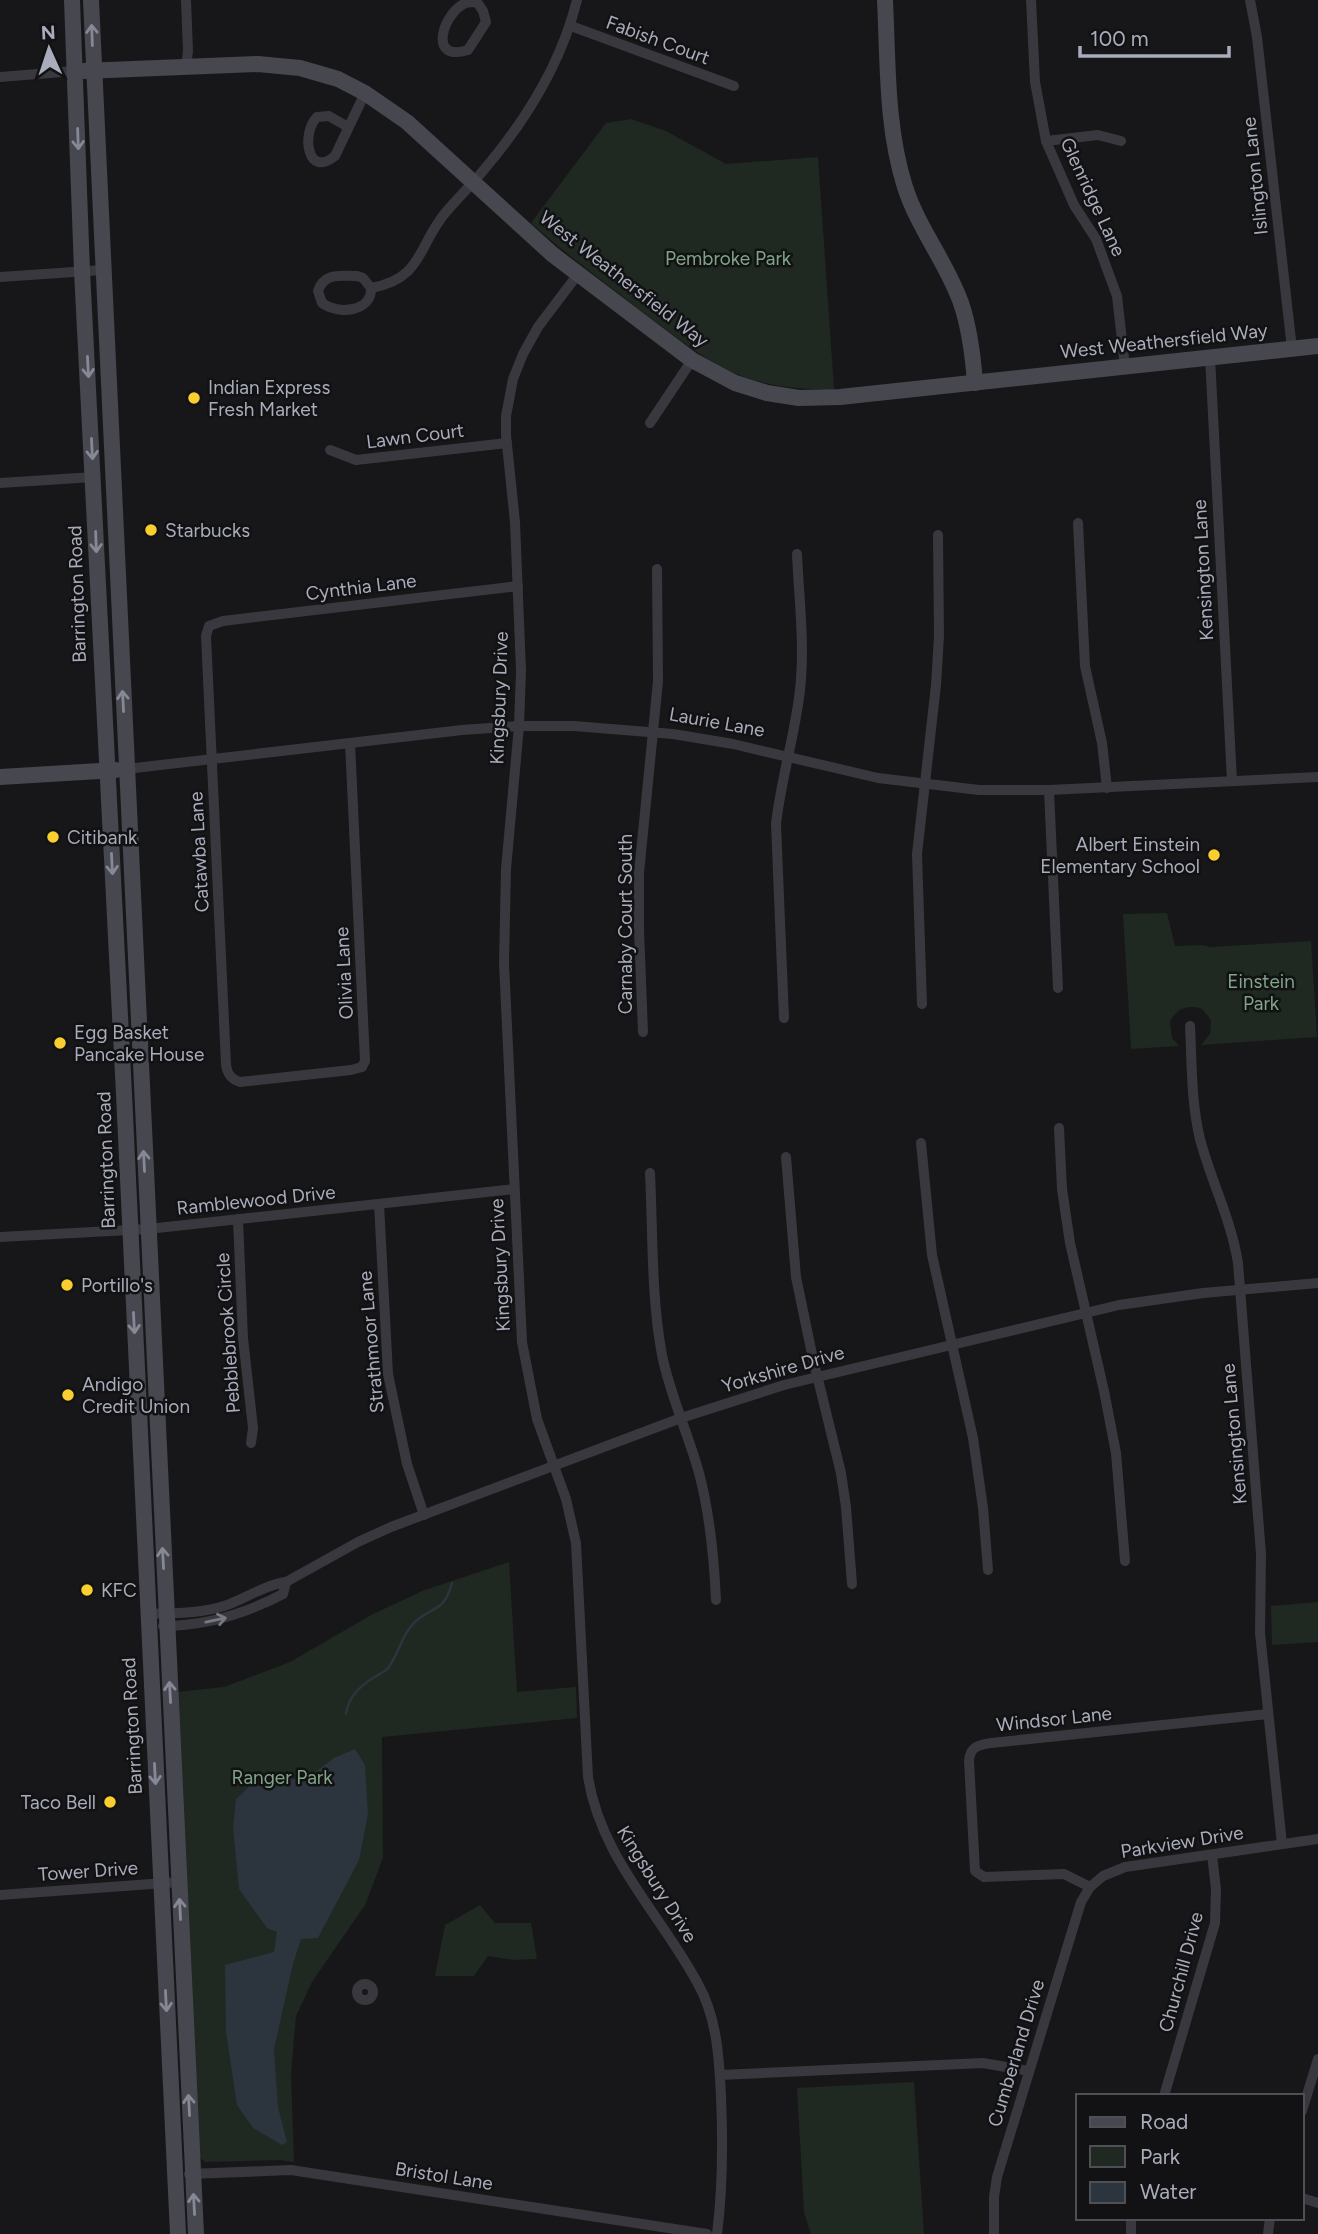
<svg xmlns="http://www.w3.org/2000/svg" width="1318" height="2234" font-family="Figtree,sans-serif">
	<rect width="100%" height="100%" fill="#171719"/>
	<g fill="#1f2821">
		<path d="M631,119L666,131L726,164L818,157L834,389C803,390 773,387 744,377C705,362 673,334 640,310C603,281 566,254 531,223L606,123Z"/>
		<path d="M1167,913L1175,946L1202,945L1211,947L1311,941L1317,1037L1201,1045L1210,1034L1211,1020L1202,1009C1188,1004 1176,1009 1170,1022L1172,1038L1179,1046L1131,1049L1123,914Z"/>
		<path d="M509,1562L517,1692L576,1687L577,1718L382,1737L383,1858L365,1905L312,1982L296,2016L291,2073L294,2162L281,2160L205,2162L199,2157L176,1692L224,1687L290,1662L371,1615L422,1591Z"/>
		<path d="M1318,1602V1642L1272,1645L1271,1606Z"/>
		<path d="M480,1905L495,1923H531L537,1959L514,1960L488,1956L474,1976H435L445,1925Z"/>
		<path d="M914,2082L924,2234H811L804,2212L797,2088Z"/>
	</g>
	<path fill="#2c343e" d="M355,1749L365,1765L368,1814L359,1860L318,1938L301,1939L293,1964L274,2049L278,2107L287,2142L282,2145L253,2128L237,2105L226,2032L225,1965L274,1952L277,1932L267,1928L239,1889L233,1828L236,1799L254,1782L307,1778L334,1758Z"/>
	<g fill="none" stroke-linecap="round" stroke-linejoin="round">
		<path stroke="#2c343e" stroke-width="2.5" d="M346,1714C348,1697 361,1685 375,1677C379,1674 385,1672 388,1668C399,1654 402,1633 416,1621C435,1605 444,1612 452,1583"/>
		<g stroke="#38383e" stroke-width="10">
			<path d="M1031,0L1035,82L1046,141L1074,205L1096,239L1117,296L1125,367"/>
			<path d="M1250,0L1257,37L1292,349"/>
			<path d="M477,2L483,11L486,22L468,50C426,63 444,11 466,3C469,2 473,2 477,2Z"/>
			<path d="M571,26L734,86"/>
			<path d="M186,67L188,51L186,0"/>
			<path d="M0,77L75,71"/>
			<path d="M348,127L329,116L317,117C301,133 307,179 335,156L365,93"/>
			<path d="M1046,141L1098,135L1121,141"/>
			<path d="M578,274L538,327L523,354L513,379L506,416V435L515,522L521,671L519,726L506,869L504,963L522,1342L537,1419L566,1499L576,1543L588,1777C601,1858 659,1912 697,1982C717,2017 719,2056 721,2096C723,2143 723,2187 717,2234"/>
			<path d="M357,276L363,278L371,288C372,312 338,315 322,303L318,291C324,272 341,276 357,276Z"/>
			<path d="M0,277L103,270"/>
			<path d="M371,288C424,278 417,246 446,212C458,198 471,185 482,172C525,122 561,64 577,0"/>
			<path d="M1210,357L1232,781"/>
			<path d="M650,423L692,360"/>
			<path d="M330,450L356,460L507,443"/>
			<path d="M0,483L94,477"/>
			<path d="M1078,523L1085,666L1102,743L1107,788"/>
			<path d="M350,743L365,1061L362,1067L351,1070L240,1082C230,1079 227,1073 226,1064L206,636L209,626L223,621L518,586"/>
			<path d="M126,769L462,730L519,726H574L673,734L733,744L878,778L979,790H1049L1318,777"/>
			<path d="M1049,790L1058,988"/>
			<path d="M922,1004L917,854L936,685L939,636L938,535"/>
			<path d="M784,1018L776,824C781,779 795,735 800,690C805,645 799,599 797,554"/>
			<path d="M1190,1026C1192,1064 1191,1102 1200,1139C1211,1181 1231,1219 1238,1263L1261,1554L1260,1633L1282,1844"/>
			<path d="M643,1032L639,930V873L658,681L657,569"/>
			<path d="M1059,1128L1062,1189L1070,1243L1104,1391L1116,1453L1125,1561"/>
			<path d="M921,1143L932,1255L973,1438L983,1508L988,1570"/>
			<path d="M786,1157L796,1277L813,1359L841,1473L846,1507L852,1584"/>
			<path d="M650,1173C653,1233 651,1296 662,1355C670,1395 688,1433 699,1473C710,1514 714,1557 716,1600"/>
			<path d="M379,1204L388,1374L407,1464L424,1515"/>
			<path d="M238,1219L243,1338L253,1428L251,1443"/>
			<path d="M0,1237L148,1229L514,1189"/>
			<path d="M147,1614C173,1613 199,1614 224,1606C245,1599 264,1585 286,1582L358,1542L391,1527L681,1418L784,1385L1119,1305L1203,1293L1318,1283"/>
			<path d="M163,1626C206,1626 245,1614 283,1594L286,1582"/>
			<path d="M1268,1714L991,1743C979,1745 970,1746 969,1761L975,1871L984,1877L1064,1874L1090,1887L1103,1876L1125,1867L1318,1839"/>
			<path d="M0,1895L179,1882"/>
			<circle cx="365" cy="1992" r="8"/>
			<path d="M720,2075L983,2063L1029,2071"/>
			<path d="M1164,2096L1215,1923L1216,1889L1212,1855"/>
			<path d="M1302,2111L1318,2059"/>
			<path d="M189,2174L291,2170L707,2234"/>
			<path d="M1302,2198L1318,2203"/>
			<path d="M994,2234V2197L997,2177L1081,1902L1090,1887"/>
			<path d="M1131,2234V2218"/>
			<path d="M1268,2234L1270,2218"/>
		</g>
		<g stroke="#46474f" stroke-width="16">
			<path d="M72,0L82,271L124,1094L178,2234"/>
			<path d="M91,0L196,2234"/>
			<path d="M885,0C888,61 886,128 905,187C918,228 947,263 961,303C970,329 973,356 975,383"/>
			<path d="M84,71L258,64L300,68L338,79L365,93L407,122L552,254L692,360L735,383L767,393L799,398L840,397L1318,346"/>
			<path d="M0,777L116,770"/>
		</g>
	</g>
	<defs><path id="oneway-shaft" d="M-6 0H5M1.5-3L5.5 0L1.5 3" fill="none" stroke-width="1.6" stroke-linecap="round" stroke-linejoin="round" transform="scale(1.75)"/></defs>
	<g stroke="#868995">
		<use href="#oneway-shaft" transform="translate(92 35) rotate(-92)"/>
		<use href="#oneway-shaft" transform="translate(78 139) rotate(88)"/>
		<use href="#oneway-shaft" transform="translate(88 367) rotate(87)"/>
		<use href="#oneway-shaft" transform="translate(92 449) rotate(87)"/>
		<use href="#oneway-shaft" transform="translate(96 542) rotate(88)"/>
		<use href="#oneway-shaft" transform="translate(123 701) rotate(-93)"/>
		<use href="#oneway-shaft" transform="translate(112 864) rotate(87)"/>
		<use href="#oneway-shaft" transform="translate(144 1161) rotate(-93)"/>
		<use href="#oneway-shaft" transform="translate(134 1323) rotate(87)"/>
		<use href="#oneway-shaft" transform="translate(163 1558) rotate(-93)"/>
		<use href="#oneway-shaft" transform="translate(170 1692) rotate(-93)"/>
		<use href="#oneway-shaft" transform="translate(155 1774) rotate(87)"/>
		<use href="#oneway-shaft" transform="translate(180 1909) rotate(-93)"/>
		<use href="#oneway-shaft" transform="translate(166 2001) rotate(87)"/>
		<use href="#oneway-shaft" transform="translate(189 2105) rotate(-93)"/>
		<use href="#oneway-shaft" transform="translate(194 2204) rotate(-93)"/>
	</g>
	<use stroke="#767882" href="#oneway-shaft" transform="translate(216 1620) rotate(-12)"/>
	<g fill="#f9cf2f" stroke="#121214" stroke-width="2.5">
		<circle cx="194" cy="398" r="7"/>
		<circle cx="151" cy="530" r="7"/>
		<circle cx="53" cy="837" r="7"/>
		<circle cx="1214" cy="855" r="7"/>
		<circle cx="60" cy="1043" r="7"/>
		<circle cx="67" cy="1285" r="7"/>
		<circle cx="68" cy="1395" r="7"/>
		<circle cx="87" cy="1590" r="7"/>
		<circle cx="110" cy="1802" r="7"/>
	</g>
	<g text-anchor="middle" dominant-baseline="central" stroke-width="5" stroke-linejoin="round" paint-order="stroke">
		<g font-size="19" fill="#a9acba" stroke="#121214">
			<text transform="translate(658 40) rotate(20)">Fabish Court</text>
			<text transform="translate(1255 176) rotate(-96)">Islington Lane</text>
			<text transform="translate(1093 197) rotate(65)">Glenridge Lane</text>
			<text transform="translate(624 279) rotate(38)">West Weathersfield Way</text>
			<text transform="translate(1164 341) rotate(-6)">West Weathersfield Way</text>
			<text transform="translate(415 436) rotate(-7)">Lawn Court</text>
			<text transform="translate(1203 570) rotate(-93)">Kensington Lane</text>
			<text transform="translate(361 587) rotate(-7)">Cynthia Lane</text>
			<text transform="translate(77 594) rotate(-92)">Barrington Road</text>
			<text transform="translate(499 698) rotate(-88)">Kingsbury Drive</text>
			<text transform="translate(717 722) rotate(10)">Laurie Lane</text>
			<text transform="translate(199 852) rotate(-93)">Catawba Lane</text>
			<text transform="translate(625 924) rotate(-90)">Carnaby Court South</text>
			<text transform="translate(344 973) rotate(-93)">Olivia Lane</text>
			<text transform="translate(106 1160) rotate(-92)">Barrington Road</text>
			<text transform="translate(256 1200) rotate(-6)">Ramblewood Drive</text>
			<text transform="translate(500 1265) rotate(-93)">Kingsbury Drive</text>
			<text transform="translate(228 1333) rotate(-94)">Pebblebrook Circle</text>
			<text transform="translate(371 1342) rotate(-95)">Strathmoor Lane</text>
			<text transform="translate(783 1369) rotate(-16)">Yorkshire Drive</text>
			<text transform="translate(1234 1434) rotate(-95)">Kensington Lane</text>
			<text transform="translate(1054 1719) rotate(-6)">Windsor Lane</text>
			<text transform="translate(132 1726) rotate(-93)">Barrington Road</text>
			<text transform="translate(1182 1842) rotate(-9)">Parkview Drive</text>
			<text transform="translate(88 1871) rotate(-4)">Tower Drive</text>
			<text transform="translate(657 1884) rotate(58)">Kingsbury Drive</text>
			<text transform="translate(1181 1972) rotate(-75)">Churchill Drive</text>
			<text transform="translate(1016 2053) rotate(-73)">Cumberland Drive</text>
			<text transform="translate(444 2176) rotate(9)">Bristol Lane</text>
		</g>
		<g font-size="19" fill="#7fa586" stroke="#121214">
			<text x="728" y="258">Pembroke Park</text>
			<text x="1261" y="981">Einstein<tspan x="1261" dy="22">Park</tspan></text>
			<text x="282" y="1777">Ranger Park</text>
		</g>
		<g font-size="19" fill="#a9acba" stroke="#121214" text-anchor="start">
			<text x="208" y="387">Indian Express<tspan x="208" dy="22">Fresh Market</tspan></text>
			<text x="165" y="530">Starbucks</text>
			<text x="67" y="837">Citibank</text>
			<text x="1200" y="844" text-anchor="end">Albert Einstein<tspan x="1200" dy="22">Elementary School</tspan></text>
			<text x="74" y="1032">Egg Basket<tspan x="74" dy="22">Pancake House</tspan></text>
			<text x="81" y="1285">Portillo's</text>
			<text x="82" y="1384">Andigo<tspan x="82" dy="22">Credit Union</tspan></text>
			<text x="101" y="1590">KFC</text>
			<text x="96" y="1802" text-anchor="end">Taco Bell</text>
		</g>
	</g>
	<rect x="1076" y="2094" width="228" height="126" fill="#121214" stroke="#4e5056" stroke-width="2"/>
	<rect x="1090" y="2117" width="35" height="10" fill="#46474f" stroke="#4e5056" stroke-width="2"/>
	<text x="1140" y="2129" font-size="21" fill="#a9acba">Road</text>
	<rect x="1090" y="2146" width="35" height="21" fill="#1f2821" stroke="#4e5056" stroke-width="2"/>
	<text x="1140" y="2164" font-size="21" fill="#a9acba">Park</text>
	<rect x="1090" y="2182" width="35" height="21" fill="#2c343e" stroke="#4e5056" stroke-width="2"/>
	<text x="1140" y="2199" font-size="21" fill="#a9acba">Water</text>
	<g transform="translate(49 49) rotate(357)" stroke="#121214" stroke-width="5" paint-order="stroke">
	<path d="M0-5L12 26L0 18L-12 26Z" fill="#a9acba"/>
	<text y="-10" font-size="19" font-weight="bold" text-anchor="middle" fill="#a9acba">N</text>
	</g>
	<path d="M1080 46v10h149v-10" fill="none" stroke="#a9acba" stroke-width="3.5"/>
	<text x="1090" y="46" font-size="21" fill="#a9acba" stroke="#121214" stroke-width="5" paint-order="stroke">100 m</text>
</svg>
